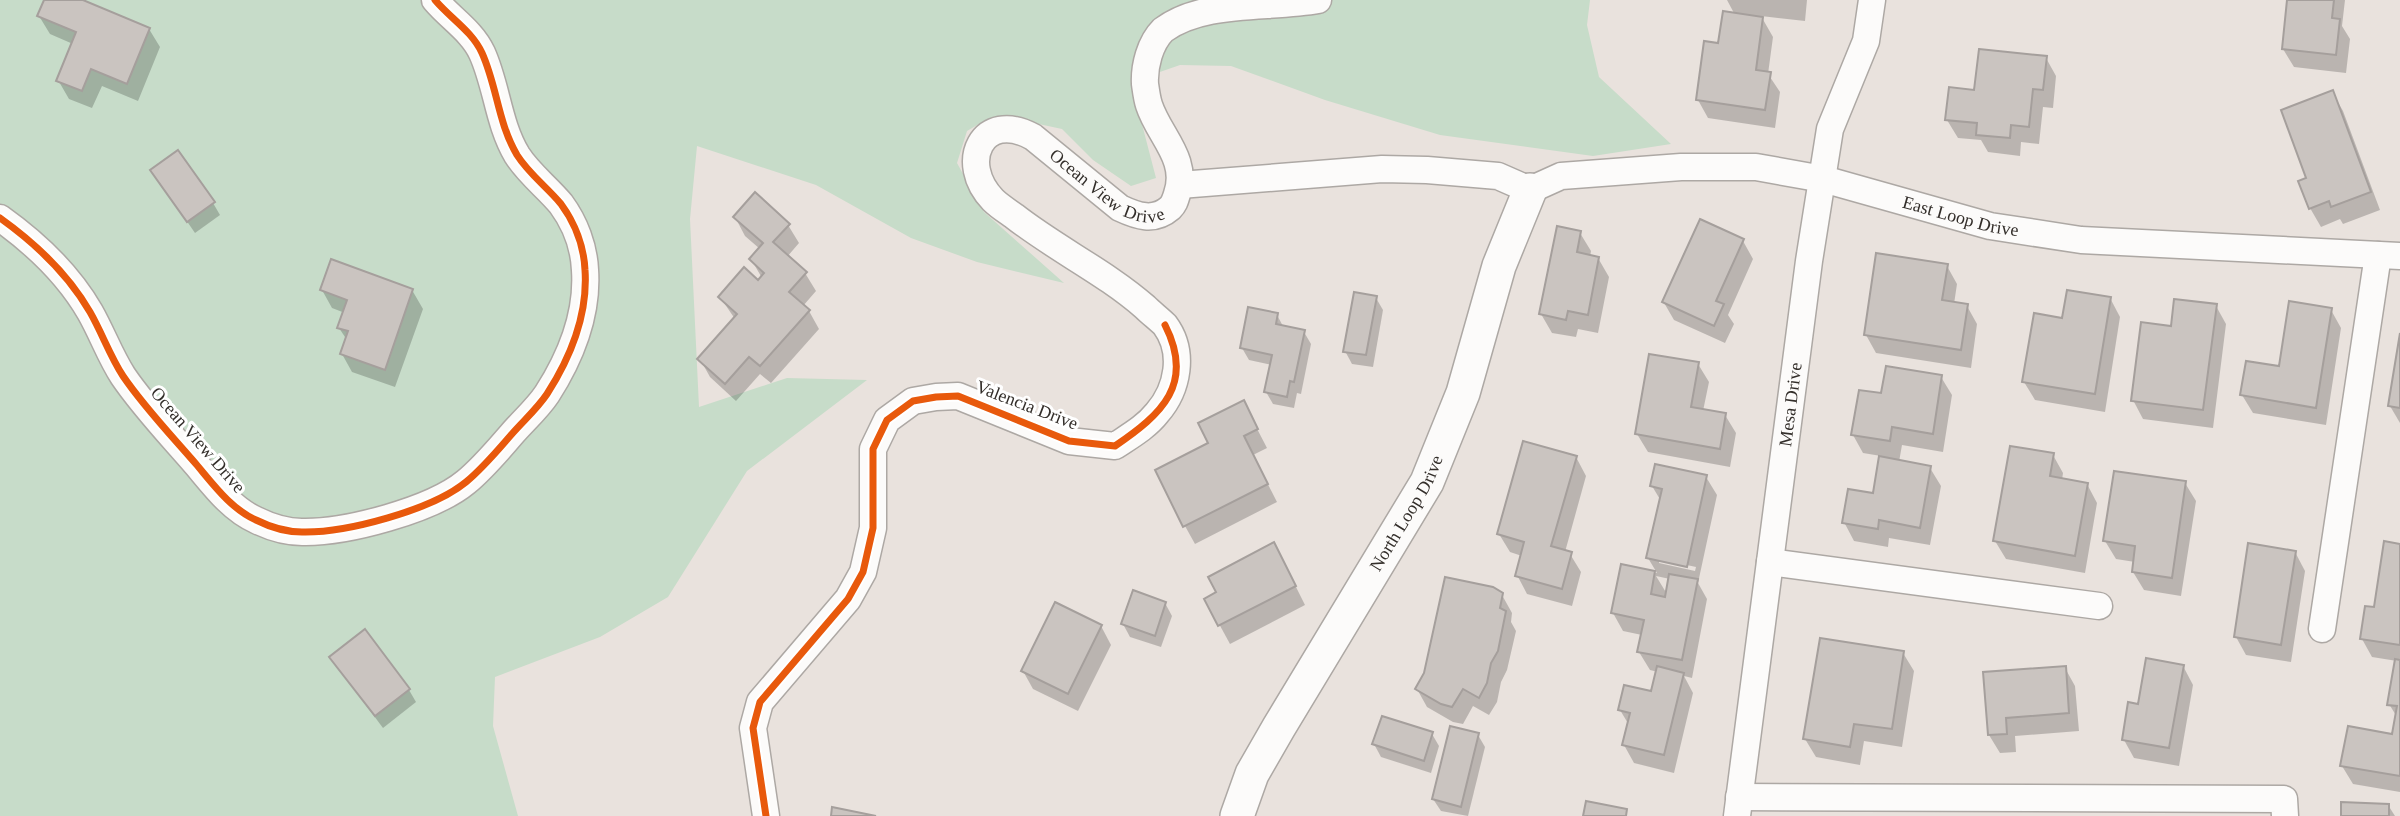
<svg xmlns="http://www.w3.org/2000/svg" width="2400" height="816" font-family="Georgia,serif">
	<rect width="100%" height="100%" fill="#e9e2dd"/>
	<path fill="#c7dcc9" d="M0,0H1590L1587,25L1599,77L1671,144L1593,156L1440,135L1325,100L1231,66L1180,65L1131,82L1156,178L1131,186L1093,160L1062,129L1020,120L989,118L967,131L957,163L984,212L1064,283L977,262L911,238L816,185L697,146L690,219L699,407L787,378L867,380L747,471L668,597L600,637L495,677L493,726L518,816H0Z"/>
	<g fill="#0003" fill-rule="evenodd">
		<path d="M46,0H79L149,29L160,47L138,101L102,86L92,108L69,99L58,80L73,44L50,34L39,16Z"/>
		<path d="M1727,0H1807L1805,21L1761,16L1773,37L1768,74L1780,92L1775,128L1708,118L1698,100L1719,45L1735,15Z"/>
		<path d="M2289,0H2345L2342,26L2350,39L2346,73L2294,67L2283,49Z"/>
		<path d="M2046,58L2056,76L2053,108L2043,107L2039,144L2021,142L2020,156L1988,152L1981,140L1958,138L1947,120L1975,92Z"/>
		<path d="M2332,92L2343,111L2380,210L2343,224L2340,219L2321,227L2310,208Z"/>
		<path d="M160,182L213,203L220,215L195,233Z"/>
		<path d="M735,217L788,225L799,243L787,257L805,273L816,291L803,306L809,311L819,329L771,383L760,374L736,401L710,377L700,359L735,319L720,297L758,282L762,278L751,259L760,249L745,236Z"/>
		<path d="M1580,233L1591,251L1590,257L1598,258L1609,277L1598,333L1578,329L1576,337L1552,333L1541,314Z"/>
		<path d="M1743,241L1753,259L1728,315L1734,324L1725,343L1674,320L1663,301Z"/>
		<path d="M1947,266L1957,284L1954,304L1967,306L1977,324L1971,368L1876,353L1866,335Z"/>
		<path d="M322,290H412L423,309L395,387L352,372L342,354L347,340L339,328L345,313L332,308Z"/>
		<path d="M1376,298L1383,310L1373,367L1352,364L1345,351Z"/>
		<path d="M2110,298L2120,317L2105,412L2035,400L2024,382L2064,320Z"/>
		<path d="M2216,306L2226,324L2213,428L2143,419L2133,400Z"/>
		<path d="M2331,310L2341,328L2326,425L2253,413L2242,395L2280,368Z"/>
		<path d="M1277,315L1284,328L1304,332L1311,344L1301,394L1297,393L1294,408L1273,404L1266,392L1272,365L1249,360L1242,348Z"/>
		<path d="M2400,344V423L2390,406Z"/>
		<path d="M1698,364L1709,382L1703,411L1725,415L1736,433L1730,467L1648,452L1637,434Z"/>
		<path d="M1941,377L1952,395L1943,452L1902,445L1899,462L1930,468L1941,486L1930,545L1889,538L1888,547L1854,541L1844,522L1874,495L1881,456L1863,453L1853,435L1883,395Z"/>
		<path d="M1253,421L1267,448L1253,455L1277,502L1195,544L1185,526Z"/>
		<path d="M2053,455L2063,473L2062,480L2087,484L2097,503L2085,573L2006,559L1995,541Z"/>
		<path d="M1576,457L1586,476L1565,552L1570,554L1581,572L1572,606L1527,594L1517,575L1522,556L1510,552L1499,534Z"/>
		<path d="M1706,477L1717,495L1698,583L1707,599L1692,678L1684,676L1693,693L1674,773L1634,763L1624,745L1629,725L1620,710L1653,693L1658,672L1650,670L1639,652L1642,635L1623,631L1613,613L1622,566L1657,573L1648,558L1661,501L1652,486ZM1659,559L1696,567L1695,571L1659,563ZM1656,576L1670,579L1667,594Z"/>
		<path d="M2185,483L2196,501L2181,596L2144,590L2133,572L2135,562L2116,559L2105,541Z"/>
		<path d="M2400,545V792L2353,784L2342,766L2394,736L2397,717L2389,704L2397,661L2372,657L2362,639L2376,609Z"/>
		<path d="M2295,552L2305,571L2291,662L2246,655L2236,637Z"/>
		<path d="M1284,563L1305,605L1230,644L1206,600Z"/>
		<path d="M1502,595L1512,613L1511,622L1516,631L1507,670L1501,682L1497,702L1489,715L1473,706L1463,724L1453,722L1427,707L1417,689Z"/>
		<path d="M1165,603L1172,616L1161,647L1130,637L1123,624Z"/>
		<path d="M1101,626L1111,645L1078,711L1033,689L1023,671Z"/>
		<path d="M1903,653L1914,671L1902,747L1864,741L1860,765L1816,757L1805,739Z"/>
		<path d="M2183,666L2193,685L2179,766L2134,758L2124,740L2140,706Z"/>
		<path d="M2065,668L2075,686L2079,731L2015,736L2016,752L2000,753L1989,735L1985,673Z"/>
		<path d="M339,669L409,690L416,702L383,728Z"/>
		<path d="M1432,734L1439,746L1431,773L1381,757L1374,744Z"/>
		<path d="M1478,735L1485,747L1468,816L1441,811L1433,799Z"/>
		<path d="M2388,805L2395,816H2342Z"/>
	</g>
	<g fill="#cac4c0" stroke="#a59f9c" stroke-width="2">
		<path d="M44,0H83L150,28L127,84L91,69L82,91L56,81L76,32L37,16Z"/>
		<path d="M2287,0H2334L2332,18L2340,19L2336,55L2282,49Z"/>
		<path d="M1723,11L1763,17L1756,70L1771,72L1765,110L1696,100L1704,41L1718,43Z"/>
		<path d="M1979,49L2047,56L2043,90L2033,89L2029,127L2011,125L2010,138L1976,135L1977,123L1945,120L1949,87L1974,90Z"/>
		<path d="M2333,90L2371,192L2331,207L2329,201L2309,209L2298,181L2306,178L2281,110Z"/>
		<path d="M178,150L215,202L187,222L150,170Z"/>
		<path d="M755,192L790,224L773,242L807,272L789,292L810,310L760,366L749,357L725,384L697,359L737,314L718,297L744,267L758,280L764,273L749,259L763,243L733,217Z"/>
		<path d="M1700,219L1744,239L1716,301L1724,304L1714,326L1662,302Z"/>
		<path d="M1557,226L1581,231L1577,252L1599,257L1588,315L1568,311L1566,320L1539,314Z"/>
		<path d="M1876,253L1948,264L1942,300L1968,304L1961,350L1864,335Z"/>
		<path d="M331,259L413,289L385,370L340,354L348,331L337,328L347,300L320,290Z"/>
		<path d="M2067,290L2111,297L2095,394L2022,382L2034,313L2062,318Z"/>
		<path d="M1354,292L1377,296L1366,355L1343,352Z"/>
		<path d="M2174,299L2217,304L2203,410L2131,401L2141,322L2171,326Z"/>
		<path d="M2289,301L2332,308L2316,408L2240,395L2246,361L2279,366Z"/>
		<path d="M1248,307L1278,313L1276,324L1305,330L1294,382L1290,381L1287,397L1264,392L1272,355L1240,348Z"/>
		<path d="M2400,333V408L2388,406Z"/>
		<path d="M1649,354L1699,362L1691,407L1726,413L1720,449L1635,434Z"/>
		<path d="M1886,366L1942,375L1933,434L1892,427L1890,441L1851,435L1859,390L1881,393Z"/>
		<path d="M1244,400L1258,429L1244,436L1268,484L1183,527L1155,470L1208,443L1198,423Z"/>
		<path d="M1523,441L1577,456L1551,546L1572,552L1562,589L1515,576L1524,542L1497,534Z"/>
		<path d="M2010,446L2054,453L2050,476L2088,483L2075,556L1993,541Z"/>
		<path d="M1879,456L1931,466L1920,528L1879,520L1878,529L1842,523L1848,489L1873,493Z"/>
		<path d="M1655,464L1707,475L1687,567L1646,558L1662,489L1650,486Z"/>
		<path d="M2114,471L2186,481L2172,578L2132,572L2135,546L2103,541Z"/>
		<path d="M2384,541L2400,544V645L2360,639L2365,606L2374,607Z"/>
		<path d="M1274,542L1296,586L1218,626L1204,599L1216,592L1208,577Z"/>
		<path d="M2248,543L2296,551L2281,645L2234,637Z"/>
		<path d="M1621,564L1655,571L1651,594L1665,597L1669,574L1698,579L1682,660L1637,652L1644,620L1611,613Z"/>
		<path d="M1445,577L1493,587L1503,593L1500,608L1506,611L1498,651L1491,663L1487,683L1479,698L1463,689L1452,707L1441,704L1415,689L1424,673Z"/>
		<path d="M1133,590L1166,602L1155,636L1121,624Z"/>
		<path d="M1055,602L1102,625L1068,694L1021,671Z"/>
		<path d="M365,629L410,689L375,716L329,657Z"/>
		<path d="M1820,638L1904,651L1892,729L1854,724L1850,747L1803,739Z"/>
		<path d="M2146,658L2184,665L2169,748L2122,740L2128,702L2138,704Z"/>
		<path d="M2395,659L2400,660V776L2340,766L2348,726L2392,734L2397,706L2387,705Z"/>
		<path d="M1657,666L1684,673L1664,755L1622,745L1630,713L1618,710L1624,685L1651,691Z"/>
		<path d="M2066,666L2069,713L2006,718L2007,734L1988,735L1983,672Z"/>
		<path d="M1382,716L1433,732L1424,761L1372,744Z"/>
		<path d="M1450,726L1479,733L1461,807L1432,799Z"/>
		<path d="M1586,801L1627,809L1626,816H1583Z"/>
		<path d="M2341,802L2389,804V816H2341Z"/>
		<path d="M832,807L876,816H831Z"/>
	</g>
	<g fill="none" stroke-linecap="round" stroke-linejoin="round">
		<defs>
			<g id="minor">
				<path id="s1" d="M1180,185L1382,169L1427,170L1498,176L1530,190L1561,176L1681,167H1756L1823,179L1990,226L2081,240L2400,256"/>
				<path d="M0,218C35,243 68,274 90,312C102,333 110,356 123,376C144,407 171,435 196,464C213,484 231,509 256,520C270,527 287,532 302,532C346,533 432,510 466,482C483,468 497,451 511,435C523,421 537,409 547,394C570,358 588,314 585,270C584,247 575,223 561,204C547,187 529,174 517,155C498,123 497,86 482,53C472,31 450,18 435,0"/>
				<path d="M1770,562L2099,606"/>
				<path d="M2322,629L2378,255"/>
				<path d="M1739,797L2284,799L2285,816"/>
				<path id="s2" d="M766,816L753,728L760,702L848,599L863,572L873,528V449L887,420L913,401L936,397L958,396L1069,441L1115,446C1130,436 1146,427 1157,413C1178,389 1185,352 1165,325C1159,319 1151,313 1145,307C1105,272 1056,249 1014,216C1007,211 999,206 993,200C957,163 982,109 1033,137L1120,208C1137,216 1154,222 1170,208C1174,204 1175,201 1177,194C1189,159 1159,136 1149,105C1147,99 1146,91 1145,84C1144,66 1150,43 1163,30C1203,0 1268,9 1318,0"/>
				<path id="s3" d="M1737,816L1809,261L1830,129L1866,41L1872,0"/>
			</g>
			<g id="tertiary">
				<path id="s4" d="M1237,816L1252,774L1279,727L1427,482L1463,393L1499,266L1530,190"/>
			</g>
		</defs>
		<use href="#minor" stroke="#ada8a4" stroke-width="29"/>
		<use href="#tertiary" stroke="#ada8a4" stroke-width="36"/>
		<use href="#minor" stroke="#fcfbfa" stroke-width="26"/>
		<use href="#tertiary" stroke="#fcfbfa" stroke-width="33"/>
		<defs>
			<g id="cycleway">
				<path d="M0,218C35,243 68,274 90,312C102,333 110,356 123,376C144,407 171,435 196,464C213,484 231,509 256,520C270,527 287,532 302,532C346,533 432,510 466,482C483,468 497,451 511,435C523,421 537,409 547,394C570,358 588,314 585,270C584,247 575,223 561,204C547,187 529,174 517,155C498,123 497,86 482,53C472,31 450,18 435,0"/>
				<path d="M766,816L753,728L760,702L848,599L863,572L873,528V449L887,420L913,401L936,397L958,396L1069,441L1115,446C1162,414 1195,384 1165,325"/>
			</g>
		</defs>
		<use href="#cycleway" stroke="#fff" stroke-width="11"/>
		<use href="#cycleway" stroke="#e8590c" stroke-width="7"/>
	</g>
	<g text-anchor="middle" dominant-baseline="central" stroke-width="6" stroke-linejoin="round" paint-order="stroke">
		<g font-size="18" fill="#332e2a" stroke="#fff">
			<text stroke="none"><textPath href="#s2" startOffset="1256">Ocean View Drive</textPath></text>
			<text stroke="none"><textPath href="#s1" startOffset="794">East Loop Drive</textPath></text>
			<text transform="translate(1027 405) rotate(21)">Valencia Drive</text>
			<text stroke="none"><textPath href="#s3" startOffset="415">Mesa Drive</textPath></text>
			<text transform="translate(198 440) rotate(49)">Ocean View Drive</text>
			<text stroke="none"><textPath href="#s4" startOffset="348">North Loop Drive</textPath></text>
		</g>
	</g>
</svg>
